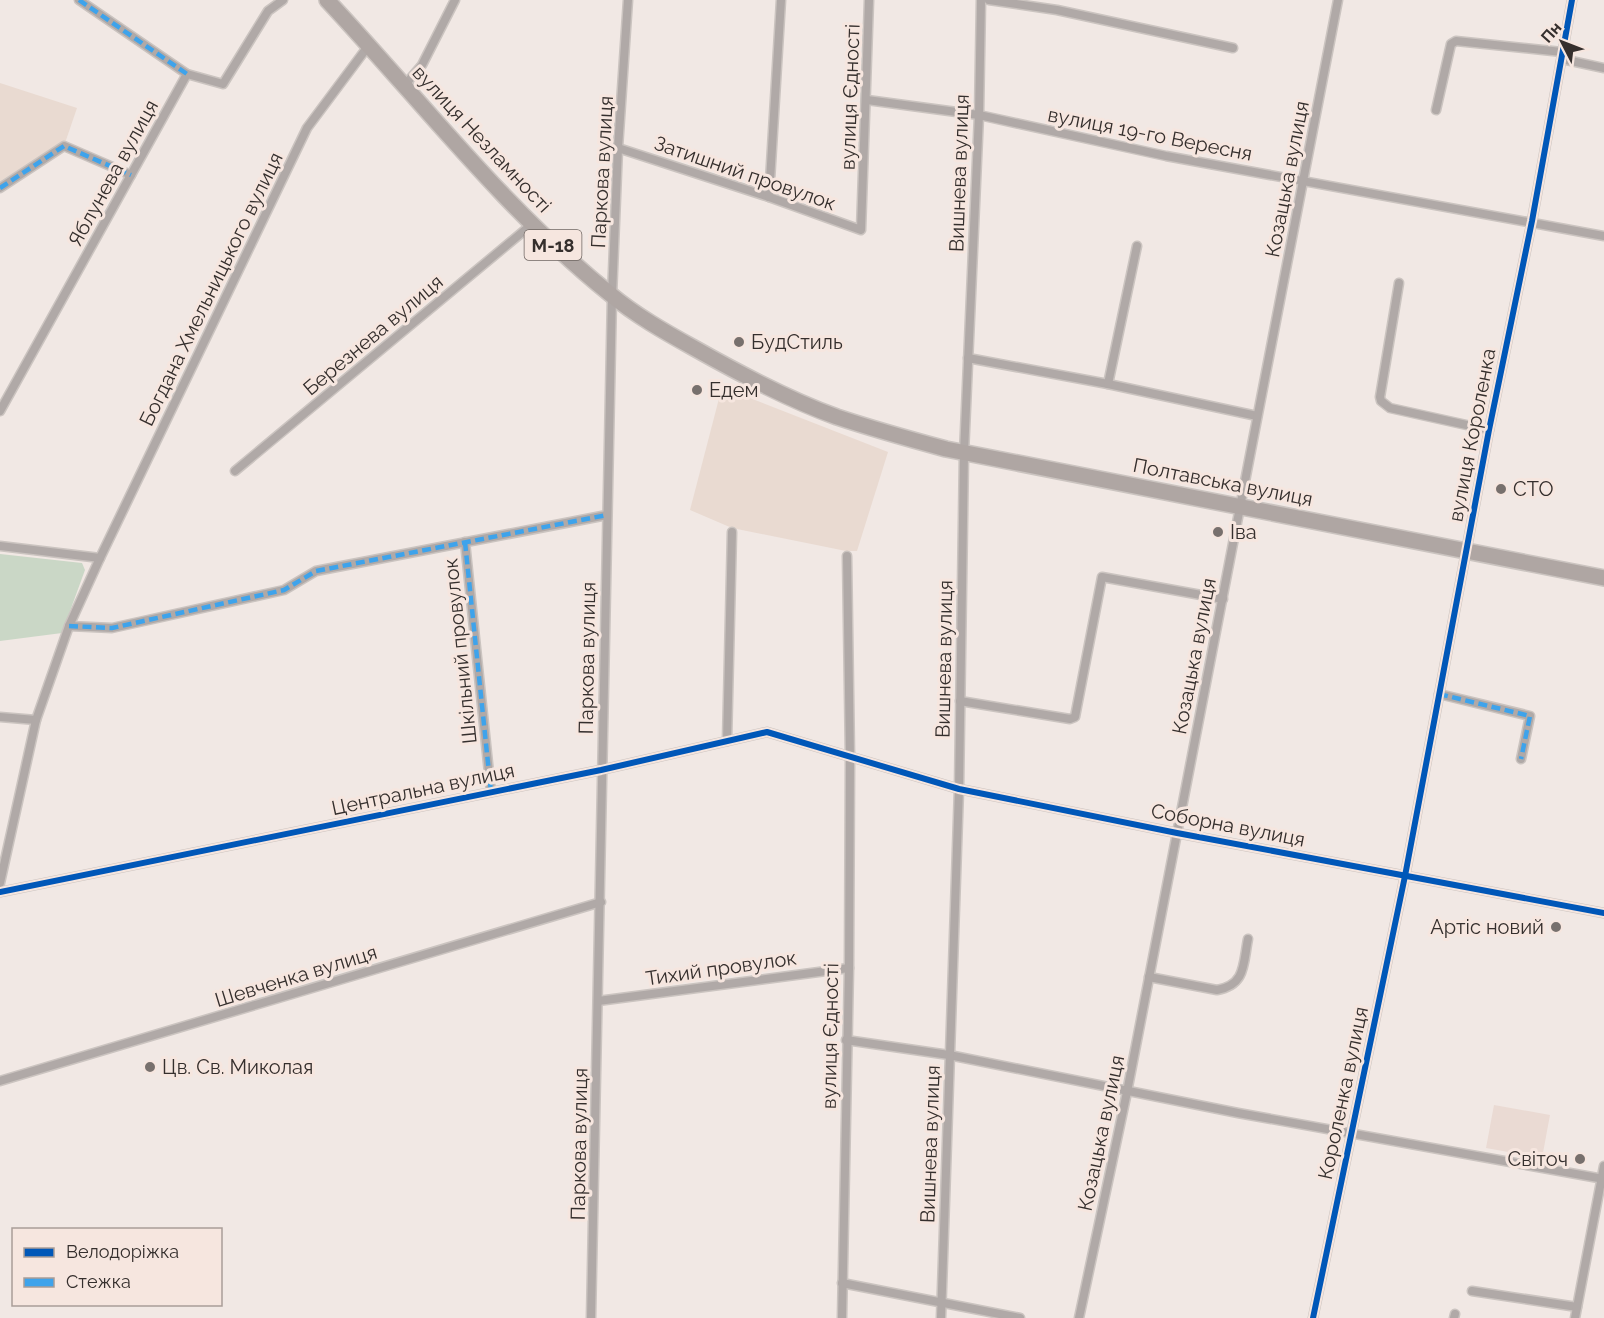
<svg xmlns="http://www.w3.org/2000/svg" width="1604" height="1318" font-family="Raleway,sans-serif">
	<rect width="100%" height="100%" fill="#f1e8e4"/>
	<g fill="#e9dad1">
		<path d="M0,83L77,108L64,146L0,188Z"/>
		<path d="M722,387L888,452L857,551H846L732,528L690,510Z"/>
	</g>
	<path fill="#eadad3" d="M1494,1105L1550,1115L1542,1158L1486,1148Z"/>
	<path fill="#cad7c6" d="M0,554L82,563L85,570L62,633L0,641Z"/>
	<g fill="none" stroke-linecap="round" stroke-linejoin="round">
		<defs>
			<g id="street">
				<path d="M79,0L187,74"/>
				<path d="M989,0L1057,10L1233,48"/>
				<path d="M1562,59L1604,68"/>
				<path d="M404,86L422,65L455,0"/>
				<path d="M867,100L979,115L1166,156L1604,236"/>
				<path d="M1436,110L1451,44L1456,41L1562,52"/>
				<path d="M618,148L769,197L861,230L869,0"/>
				<path d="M0,188L64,146L131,175"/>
				<path d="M769,197L781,0"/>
				<path d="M1399,283L1380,397L1381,401L1390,408L1489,430"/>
				<path d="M968,358L1108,384L1257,416"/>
				<path d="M1108,384L1137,246"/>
				<path d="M0,411L187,74L223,84L268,11L283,0"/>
				<path d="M235,471L531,225"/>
				<path d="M465,542L491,792"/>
				<path d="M0,546L100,558"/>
				<path d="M69,626L112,628L284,590L316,571L607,515"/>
				<path d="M1439,694L1530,716L1521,759"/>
				<path d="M960,701L1070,719L1075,717L1102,577L1223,599"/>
				<path d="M0,717L36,720"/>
				<path d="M727,741L732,532"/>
				<path d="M0,883L36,720L69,626L100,558L307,128L369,45"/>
				<path d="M0,892L601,770L767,732L959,789L1177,833L1604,913"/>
				<path d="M1149,977L1217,990C1246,985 1243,964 1248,939"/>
				<path d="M598,1001L849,968"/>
				<path d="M846,1040L949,1055L1238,1113L1604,1179"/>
				<path d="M0,1081L601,902"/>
				<path d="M842,1283L1020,1318"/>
				<path d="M1472,1291L1577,1307"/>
				<path d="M591,1318L612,296L618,148L628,0"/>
				<path d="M842,1318L849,968L850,758L847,556"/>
				<path d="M941,1318L959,789L964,453L979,115L981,0"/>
				<path d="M1079,1318L1127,1092L1338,0"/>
				<path d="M1313,1318L1405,876L1489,430L1532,221L1572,0"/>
				<path d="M1454,1318L1455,1314"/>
				<path d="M1575,1318L1604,1166"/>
			</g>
			<path id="highway" d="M327,0C420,99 503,208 610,294C635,315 665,332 694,348C740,374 787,399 837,417C873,429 909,439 946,449L1604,578"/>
		</defs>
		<use href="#street" stroke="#cbc4c0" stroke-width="11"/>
		<use href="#highway" stroke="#cbc4c0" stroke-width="18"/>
		<use href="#street" stroke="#b0a9a7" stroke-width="8"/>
		<use href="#highway" stroke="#afa6a3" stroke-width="15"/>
		<g stroke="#3ea3eb" stroke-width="4.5" stroke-dasharray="9 4.5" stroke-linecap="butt">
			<path d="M79,0L187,74"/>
			<path d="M0,188L64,146L131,175"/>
			<path d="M465,542L491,792"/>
			<path d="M69,626L112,628L284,590L316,571L607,515"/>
			<path d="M1439,694L1530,716L1521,759"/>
		</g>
		<defs>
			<g id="cycleway">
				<path d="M0,892L601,770L767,732L959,789L1177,833L1604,913"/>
				<path d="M1313,1318L1405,876L1489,430L1532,221L1572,0"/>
			</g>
		</defs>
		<use href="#cycleway" stroke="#f6e6df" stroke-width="10"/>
		<use href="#cycleway" stroke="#0057b8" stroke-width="6"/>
	</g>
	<g fill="#77706d" stroke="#f6e6df" stroke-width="2">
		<circle cx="739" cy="342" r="6"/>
		<circle cx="697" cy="390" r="6"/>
		<circle cx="1501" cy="489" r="6"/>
		<circle cx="1218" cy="532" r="6"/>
		<circle cx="1556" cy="927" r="6"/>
		<circle cx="150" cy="1067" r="6"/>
		<circle cx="1580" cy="1159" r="6"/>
	</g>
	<g text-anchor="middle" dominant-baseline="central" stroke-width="6" stroke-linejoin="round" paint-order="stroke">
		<rect fill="#f6e6df" stroke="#6f6662" stroke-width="1.5" x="524.5" y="230" width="57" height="30" rx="4.5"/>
		<g font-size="18" font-weight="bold" fill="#352f2d">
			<text x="553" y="245">М-18</text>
		</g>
		<g font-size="20" fill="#352f2d" stroke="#f6e6df">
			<text transform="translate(850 97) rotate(-88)">вулиця Єдності</text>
			<text transform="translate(1150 134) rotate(11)">вулиця 19-го Вересня</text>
			<text transform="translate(482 139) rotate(47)">вулиця Незламності</text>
			<text transform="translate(602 172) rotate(-87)">Паркова вулиця</text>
			<text transform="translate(113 173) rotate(-61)">Яблунева вулиця</text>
			<text transform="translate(745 173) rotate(19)">Затишний провулок</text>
			<text transform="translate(959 173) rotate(-88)">Вишнева вулиця</text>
			<text transform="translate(1287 179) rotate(-79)">Козацька вулиця</text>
			<text transform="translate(211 289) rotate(-64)">Богдана Хмельницького вулиця</text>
			<text transform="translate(373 335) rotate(-40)">Березнева вулиця</text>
			<text transform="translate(1472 435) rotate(-79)">вулиця Короленка</text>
			<text transform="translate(1223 482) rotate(11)">Полтавська вулиця</text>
			<text transform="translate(460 651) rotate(-96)">Шкільний провулок</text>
			<text transform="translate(1194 656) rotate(-79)">Козацька вулиця</text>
			<text transform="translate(587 658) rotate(-89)">Паркова вулиця</text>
			<text transform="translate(944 659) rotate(-89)">Вишнева вулиця</text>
			<text transform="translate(423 789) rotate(-12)">Центральна вулиця</text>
			<text transform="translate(1228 825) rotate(11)">Соборна вулиця</text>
			<text transform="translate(721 968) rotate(-8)">Тихий провулок</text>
			<text transform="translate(296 976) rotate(-17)">Шевченка вулиця</text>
			<text transform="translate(830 1036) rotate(-89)">вулиця Єдності</text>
			<text transform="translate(1343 1093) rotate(-78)">Короленка вулиця</text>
			<text transform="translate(1101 1133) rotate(-78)">Козацька вулиця</text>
			<text transform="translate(579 1144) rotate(-89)">Паркова вулиця</text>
			<text transform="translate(930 1144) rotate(-88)">Вишнева вулиця</text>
		</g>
		<g font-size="20" fill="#352f2d" stroke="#f6e6df" text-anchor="start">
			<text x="751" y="342">БудСтиль</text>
			<text x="709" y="390">Едем</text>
			<text x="1513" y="489">СТО</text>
			<text x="1230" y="532">Іва</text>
			<text x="1544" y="927" text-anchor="end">Артіс новий</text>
			<text x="162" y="1067">Цв. Св. Миколая</text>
			<text x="1568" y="1159" text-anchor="end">Світоч</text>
		</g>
	</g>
	<rect x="12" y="1228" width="210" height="78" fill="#f6e6df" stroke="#a99d98" stroke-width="1.5"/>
	<rect x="24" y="1248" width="30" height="9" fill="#0057b8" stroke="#a99d98" stroke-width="1.5"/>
	<text x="66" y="1258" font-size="18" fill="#352f2d">Велодоріжка</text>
	<rect x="24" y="1278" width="30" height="9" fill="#3ea3eb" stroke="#a99d98" stroke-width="1.5"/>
	<text x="66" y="1288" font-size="18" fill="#352f2d">Стежка</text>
	<g transform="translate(1562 42) rotate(312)" stroke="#f6e6df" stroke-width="4.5" paint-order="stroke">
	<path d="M0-4.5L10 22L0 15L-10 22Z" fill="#352f2d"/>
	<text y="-9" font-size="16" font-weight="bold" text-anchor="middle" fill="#352f2d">Пн</text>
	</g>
</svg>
